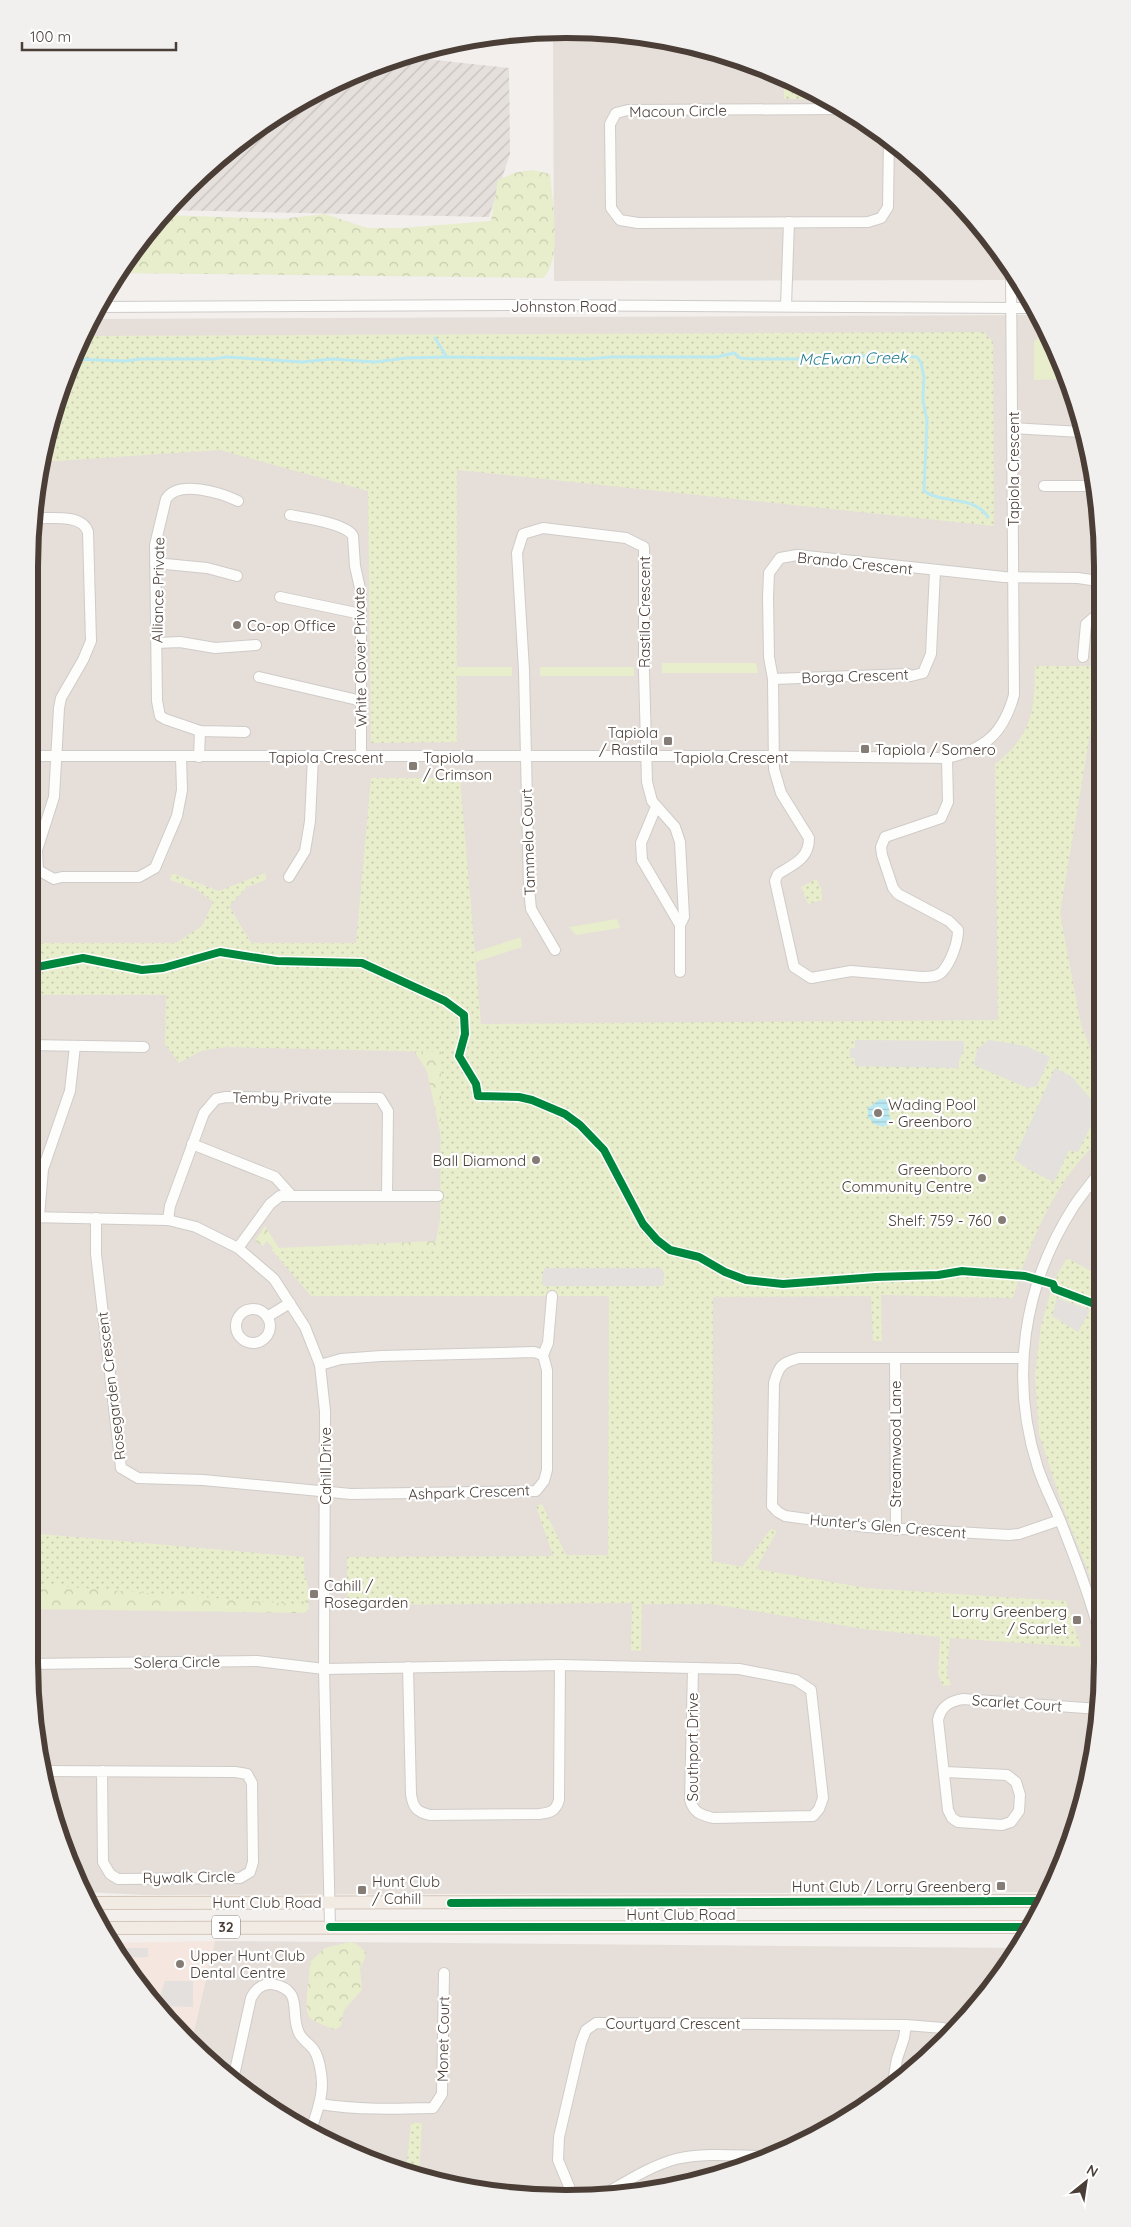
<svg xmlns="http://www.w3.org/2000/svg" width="1131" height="2227" font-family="Quicksand,sans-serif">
	<defs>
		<pattern id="industrial-furrows" width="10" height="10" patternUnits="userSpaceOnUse" patternTransform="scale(1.25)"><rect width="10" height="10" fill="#e6e0dd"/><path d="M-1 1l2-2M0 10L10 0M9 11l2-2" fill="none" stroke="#c7c1be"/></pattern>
		<pattern id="forest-crowns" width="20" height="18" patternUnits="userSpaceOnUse" patternTransform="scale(1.25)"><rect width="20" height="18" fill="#e8edcc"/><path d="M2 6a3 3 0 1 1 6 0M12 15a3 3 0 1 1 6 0" fill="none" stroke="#c8ccb0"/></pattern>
		<pattern id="park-dots" width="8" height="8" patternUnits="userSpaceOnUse" patternTransform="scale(1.25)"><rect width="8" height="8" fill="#e8edcc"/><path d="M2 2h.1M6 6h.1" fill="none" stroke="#c8ccb0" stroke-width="1.8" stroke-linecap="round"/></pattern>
		<pattern id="water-rules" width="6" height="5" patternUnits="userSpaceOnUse" patternTransform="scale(1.25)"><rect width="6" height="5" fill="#bbe9f2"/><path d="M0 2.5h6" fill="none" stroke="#a2c9d0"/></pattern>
	</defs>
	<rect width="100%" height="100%" fill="#f2efec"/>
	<g fill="#e6dfd9">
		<path d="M553,39L667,41L704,47L803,84L892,140L992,239L1015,280L554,281Z"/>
		<path d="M1035,315L1061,360L1098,495L1101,1696L1084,1800L1049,1892L145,1895L84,1892L57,1834L39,1766L29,1661L30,531L47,427L84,328L90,319Z"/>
		<path d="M215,1941L1018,1948L1012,1960L945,2041L892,2088L803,2143L705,2180L635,2194L531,2197L461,2188L360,2157L297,2126L211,2065L191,2043Z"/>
	</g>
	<path fill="#f5e7df" d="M215,1941L191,2043L140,1988L109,1943Z"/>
	<path fill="url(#industrial-furrows)" d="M399,56L509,68L510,154L489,217L167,210L211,162L297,101Z"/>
	<g fill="#e8edcc">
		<path d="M1043,332H1045L1061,360L1067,379L1034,380V342Z"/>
		<path d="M662,663H756L758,673H662Z"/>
		<rect x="457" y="667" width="55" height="9"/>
		<rect x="540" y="667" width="94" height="9"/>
		<path d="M617,919L620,928L576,935L569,927Z"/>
		<path d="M521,937L522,947L476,962L475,952Z"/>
	</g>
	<g fill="url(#forest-crowns)">
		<path d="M532,170L550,174C552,199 563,260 543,278L119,273L139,239L162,215L282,219L325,214L367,228H402L491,221L498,180L514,173Z"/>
		<path d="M449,1043L458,1251L282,1258L267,1241L263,1246L255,1241L265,1226L279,1248L436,1241L444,1198L441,1137L427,1071L411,1046Z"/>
		<path d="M29,1546L301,1570L307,1581L309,1609L304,1613L29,1609Z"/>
		<path d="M350,1942L355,1943L366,1952L365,1958L360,1968L362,1990L344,2010L341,2026L335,2030C329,2027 314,2022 310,2018C302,2009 311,1974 310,1962L325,1948Z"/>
	</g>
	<g fill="url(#park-dots)">
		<path d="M784,77L803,84L827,99H784Z"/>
		<path d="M984,332L993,342L994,526L457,470V742L371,743L368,491L220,450L41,462L47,427L81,336Z"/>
		<path d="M1035,666H1098V687L1060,913L1081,1025L1099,1070V1141C1057,1177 1028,1245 1013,1298L881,1295L882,1341H873L871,1296L713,1297L712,1561L742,1567L771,1529L777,1531L756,1569L866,1588L1066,1601L1081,1647L950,1638L947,1673L951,1685L943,1686L938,1674L940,1637L864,1629L712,1604H642L641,1651L631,1650L632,1603L347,1605V1557L553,1556L536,1506L542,1504L566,1555H608L609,1296H311L271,1249L440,1251L441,1052L226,1047L201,1051L179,1063L165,1044L166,995H29V943H176L202,926L213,902L196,889L170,880L172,873L219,891L265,873L266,880L247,887L229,906L251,943H356L371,778H460L481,1024L998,1020L995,764C1032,736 1035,709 1035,666Z"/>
		<path d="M816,879L822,890V900L808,904L801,887Z"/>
		<path d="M1067,1258L1100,1276L1101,1604L1065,1513L1039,1434L1035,1375L1041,1326L1054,1280Z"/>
		<path d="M29,1533L304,1557L305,1605L29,1584Z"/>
		<path d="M411,2123H422L419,2175L404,2171L406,2170Z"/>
	</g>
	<g fill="#e4e0dd">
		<path d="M855,1040L964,1041V1049L959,1061V1068L855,1066V1058H850V1048H855Z"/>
		<path d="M989,1040L1025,1046L1050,1057L1037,1086L1028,1088L974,1065L977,1049Z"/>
		<path d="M1055,1068L1072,1077L1099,1109L1078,1152L1069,1150L1054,1182L1028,1169L1014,1159Z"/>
		<path d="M1100,1225V1266L1085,1254L1091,1248L1085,1242Z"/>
		<path d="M545,1268H661L664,1273L663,1286H544L542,1283L543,1272Z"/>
		<path d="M1057,1298L1090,1310L1078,1332L1052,1316Z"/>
		<path d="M113,1948H148V1957L120,1958Z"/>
		<path d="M165,1981H193V2007L160,2006L159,1999Z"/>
	</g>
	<path fill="url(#water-rules)" d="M880,1099L886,1100L887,1102L889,1100L896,1101L895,1107L888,1111L891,1120L889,1125H885L884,1127L874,1124L868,1117V1108Z"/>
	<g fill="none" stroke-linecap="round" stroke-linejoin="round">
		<g stroke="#bbe9f2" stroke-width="3">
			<path d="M435,338L446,356"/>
			<path d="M72,359L125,361L141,359H213L227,357L302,362L332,359L375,362L406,358L447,357L588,359L612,357H717L734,353L740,358L751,359H811L879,355L917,357L921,363L924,377L923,400L927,421L924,491C942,504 974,495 988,517"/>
		</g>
		<defs>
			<g id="minor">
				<path d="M843,109L628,110L616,113L610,124L611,208L620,220L638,223L868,222L881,218L888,207L889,138"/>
				<path d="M786,306L789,222"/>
				<path d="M97,307L520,305L1031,308"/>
				<path d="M1013,428L1081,432"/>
				<path d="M1044,486H1095"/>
				<path d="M238,501C221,493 178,479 166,499L155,545L157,701L160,716L165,719L200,731L245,732"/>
				<path d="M290,515C304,518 346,523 353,536L355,566L361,593V756"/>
				<path d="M32,518C49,519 82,513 88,532L91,641L83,660L61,698L59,708L54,797L37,850L38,870L54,879L62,877H139L155,868L177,816L182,790L181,757"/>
				<path d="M155,563L207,568L237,576"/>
				<path d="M280,597L361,614"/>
				<path d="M157,643L180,642L215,648L256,645"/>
				<path d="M1083,657L1086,624L1098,614"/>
				<path d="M259,677L362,701"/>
				<path d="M773,679L908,674L911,676L923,673L931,654L935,571"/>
				<path d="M30,756H774L947,758C985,749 1003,734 1014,695L1011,273"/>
				<path d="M199,757L200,731"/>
				<path d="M947,758L948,802L941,818L885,837L881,847L882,855L893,888L898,894L949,921L958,930C958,943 951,962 942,972C937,977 929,977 922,977L851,971L811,978L794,967L775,881L778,874C794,864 809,859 809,838L781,793L774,769L773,679L769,657L768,597L769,573L780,558L797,555L1004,577L1078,578L1098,581"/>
				<path d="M656,807L641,843L642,860L680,925V972"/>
				<path d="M289,877L305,851L310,821L313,757"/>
				<path d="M555,950L531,909L529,888L524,670L517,553L523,534L543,528L626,538L644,547V671L647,782L652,801L675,827L680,842L684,917L680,925"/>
				<path d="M29,1045L144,1047"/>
				<path d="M192,1144L275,1177L292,1196"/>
				<path d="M1100,1172C1091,1183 1082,1194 1074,1206C1023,1285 1009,1378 1038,1468C1044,1486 1053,1503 1060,1520C1075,1558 1091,1599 1101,1639"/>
				<path d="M39,1216L43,1169L70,1091L75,1046"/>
				<path d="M29,1217L168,1220L196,1227L238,1248L274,1279L305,1327L320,1365L325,1411L324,1669L330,1927"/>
				<path d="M96,1218V1254L121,1468L138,1478L203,1480L351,1494L536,1491L544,1481L547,1470V1370L543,1355L548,1343L552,1296"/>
				<path d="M168,1220L170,1206L204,1113L216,1099L226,1097L380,1098L388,1111L387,1195"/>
				<path d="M238,1248L270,1204L280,1196H438"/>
				<circle cx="253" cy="1326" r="17"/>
				<path d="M267,1317L290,1303"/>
				<path d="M895,1358L896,1530"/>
				<path d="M1022,1358H799C781,1363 779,1366 774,1383L772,1506L778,1512L785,1516L867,1527L1009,1535L1019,1534L1060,1520"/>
				<path d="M320,1365L341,1359L381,1356L534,1352L543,1355"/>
				<path d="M29,1664L257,1661L324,1669L560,1665L739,1669L796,1680L811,1690L823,1798L819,1809L813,1816L713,1818C701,1815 694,1813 690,1800L693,1669"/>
				<path d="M408,1667L411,1794C413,1808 417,1812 430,1815L539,1814C550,1813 556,1811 559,1800L560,1665"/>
				<path d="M40,1771L235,1772L247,1774L252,1783L253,1862L250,1872L240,1878L118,1879L110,1874L103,1862L102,1771"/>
				<path d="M946,1772L1007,1775L1016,1782L1020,1795L1019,1811L1011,1822L1002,1825L958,1822L952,1818L948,1810L938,1720C941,1706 950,1701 963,1699L1099,1709"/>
				<path d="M233,2080L251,1998C255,1990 262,1983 272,1984C305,1990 289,2013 299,2033C302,2040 310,2044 314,2050C319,2058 322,2074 322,2084C322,2101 315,2117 310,2133"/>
				<path d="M892,2087L897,2059L904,2038L906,2025"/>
				<path d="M320,2104C356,2110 395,2109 433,2108L442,2094L444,1973"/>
				<path d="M603,2195C626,2182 650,2166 676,2159C706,2152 739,2156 769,2156"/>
				<path d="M573,2196L558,2160L559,2137L581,2043L586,2030L596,2023L906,2025L943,2028"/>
			</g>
			<g id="major">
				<path d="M89,1903L1046,1901"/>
				<path d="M100,1928L1031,1927"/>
			</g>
		</defs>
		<use href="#minor" stroke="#cfcbc8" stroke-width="12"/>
		<use href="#major" stroke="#d5c6b9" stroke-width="14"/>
		<use href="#minor" stroke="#fdfdfc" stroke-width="10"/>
		<use href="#major" stroke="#f2ebe4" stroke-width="12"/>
		<defs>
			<g id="cycleway">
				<path d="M29,967H37L83,958L142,970L163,968L220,952L277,961L362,963L445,1001L464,1015L465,1034L459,1056L476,1084L478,1096L519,1097L532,1100L565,1114L580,1125L604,1150L643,1224L657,1240L670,1250L699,1257L725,1272L746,1280L783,1284L876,1277L938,1275L962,1271L1025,1276L1053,1284L1055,1289L1100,1306"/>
				<path d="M451,1903L1046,1901"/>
				<path d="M330,1927H1031"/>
			</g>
		</defs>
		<use href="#cycleway" stroke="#fff" stroke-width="11"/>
		<use href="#cycleway" stroke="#00873e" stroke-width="8"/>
	</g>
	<g fill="#857c76" stroke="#fff" stroke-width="2">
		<circle cx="237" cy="625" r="5"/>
		<rect x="663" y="736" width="10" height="10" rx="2.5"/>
		<rect x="860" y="744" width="10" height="10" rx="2.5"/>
		<rect x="408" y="761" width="10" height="10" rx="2.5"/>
		<circle cx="878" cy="1113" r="5"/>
		<circle cx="536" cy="1160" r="5"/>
		<circle cx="982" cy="1178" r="5"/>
		<circle cx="1002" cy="1220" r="5"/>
		<rect x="309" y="1589" width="10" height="10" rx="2.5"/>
		<rect x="1072" y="1615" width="10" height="10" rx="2.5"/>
		<rect x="996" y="1881" width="10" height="10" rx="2.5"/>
		<rect x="357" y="1885" width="10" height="10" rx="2.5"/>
		<circle cx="180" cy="1964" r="5"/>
	</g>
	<g text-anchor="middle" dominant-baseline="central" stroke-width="4.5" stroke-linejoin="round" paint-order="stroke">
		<rect fill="#fff" stroke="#807873" stroke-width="1" x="212" y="1915.5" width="28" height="23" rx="4"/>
		<g font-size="14" font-weight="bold" fill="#4a3e37">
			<text x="226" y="1927">32</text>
		</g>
		<g font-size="15" fill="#4a3e37" stroke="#fff">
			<text transform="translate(678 111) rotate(-1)">Macoun Circle</text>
			<text x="564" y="306">Johnston Road</text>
			<text transform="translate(1013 469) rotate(-90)">Tapiola Crescent</text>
			<text transform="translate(855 563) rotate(6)">Brando Crescent</text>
			<text transform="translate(158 590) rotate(-89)">Alliance Private</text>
			<text transform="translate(644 612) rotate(-90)">Rastila Crescent</text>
			<text transform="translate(360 657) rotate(-91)">White Clover Private</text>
			<text transform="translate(855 676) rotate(-2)">Borga Crescent</text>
			<text x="326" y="757">Tapiola Crescent</text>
			<text x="731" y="757">Tapiola Crescent</text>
			<text transform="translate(528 842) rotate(-92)">Tammela Court</text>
			<text transform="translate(282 1098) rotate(1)">Temby Private</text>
			<text transform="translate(111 1386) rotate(-97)">Rosegarden Crescent</text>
			<text transform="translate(895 1444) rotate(-90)">Streamwood Lane</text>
			<text transform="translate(325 1466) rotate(-90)">Cahill Drive</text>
			<text transform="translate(469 1492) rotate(-2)">Ashpark Crescent</text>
			<text transform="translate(888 1526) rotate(5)">Hunter's Glen Crescent</text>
			<text transform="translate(177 1662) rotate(-1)">Solera Circle</text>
			<text transform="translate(1017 1703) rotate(4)">Scarlet Court</text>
			<text transform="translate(692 1747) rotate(-90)">Southport Drive</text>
			<text transform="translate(189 1877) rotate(-1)">Rywalk Circle</text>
			<text x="267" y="1902">Hunt Club Road</text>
			<text x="681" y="1914">Hunt Club Road</text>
			<text x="673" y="2023">Courtyard Crescent</text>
			<text transform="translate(443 2039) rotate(-89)">Monet Court</text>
		</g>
		<g font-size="15" fill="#4a3e37" stroke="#fff" text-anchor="start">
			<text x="247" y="625">Co-op Office</text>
			<text x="658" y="732" text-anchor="end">Tapiola<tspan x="658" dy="17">/ Rastila</tspan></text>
			<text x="875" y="749">Tapiola / Somero</text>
			<text x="423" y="757">Tapiola<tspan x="423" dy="17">/ Crimson</tspan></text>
			<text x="888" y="1104">Wading Pool<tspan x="888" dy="17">- Greenboro</tspan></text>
			<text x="526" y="1160" text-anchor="end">Ball Diamond</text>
			<text x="972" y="1169" text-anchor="end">Greenboro<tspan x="972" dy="17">Community Centre</tspan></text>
			<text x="992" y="1220" text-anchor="end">Shelf: 759 - 760</text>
			<text x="324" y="1585">Cahill /<tspan x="324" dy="17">Rosegarden</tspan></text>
			<text x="1067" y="1611" text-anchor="end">Lorry Greenberg<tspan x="1067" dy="17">/ Scarlet</tspan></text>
			<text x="372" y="1881">Hunt Club<tspan x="372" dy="17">/ Cahill</tspan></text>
			<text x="991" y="1886" text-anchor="end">Hunt Club / Lorry Greenberg</text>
			<text x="190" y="1955">Upper Hunt Club<tspan x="190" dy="17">Dental Centre</tspan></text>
		</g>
		<g font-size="16" font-style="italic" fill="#247d90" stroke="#fff">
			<text transform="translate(853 358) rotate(-1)">McEwan Creek</text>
		</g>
	</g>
	<path d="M0 0H1131V2227H0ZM566 38H566A528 528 0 0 1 1094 566V1662A528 528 0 0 1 566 2190H566A528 528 0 0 1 38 1662V566A528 528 0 0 1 566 38Z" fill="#f1f0ef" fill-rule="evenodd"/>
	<path fill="none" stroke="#4a3e37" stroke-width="6" d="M566 38H566A528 528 0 0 1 1094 566V1662A528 528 0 0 1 566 2190H566A528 528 0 0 1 38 1662V566A528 528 0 0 1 566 38Z"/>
	<g transform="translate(1086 2182) rotate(30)" stroke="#ffffff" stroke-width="4" paint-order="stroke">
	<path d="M0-4L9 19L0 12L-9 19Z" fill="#4a3e37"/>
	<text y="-8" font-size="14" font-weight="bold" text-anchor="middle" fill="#4a3e37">N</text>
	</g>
	<path d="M22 42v8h154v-8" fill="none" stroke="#4a3e37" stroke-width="2.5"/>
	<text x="30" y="42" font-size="15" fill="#4a3e37" stroke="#ffffff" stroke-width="4" paint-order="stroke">100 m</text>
</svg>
